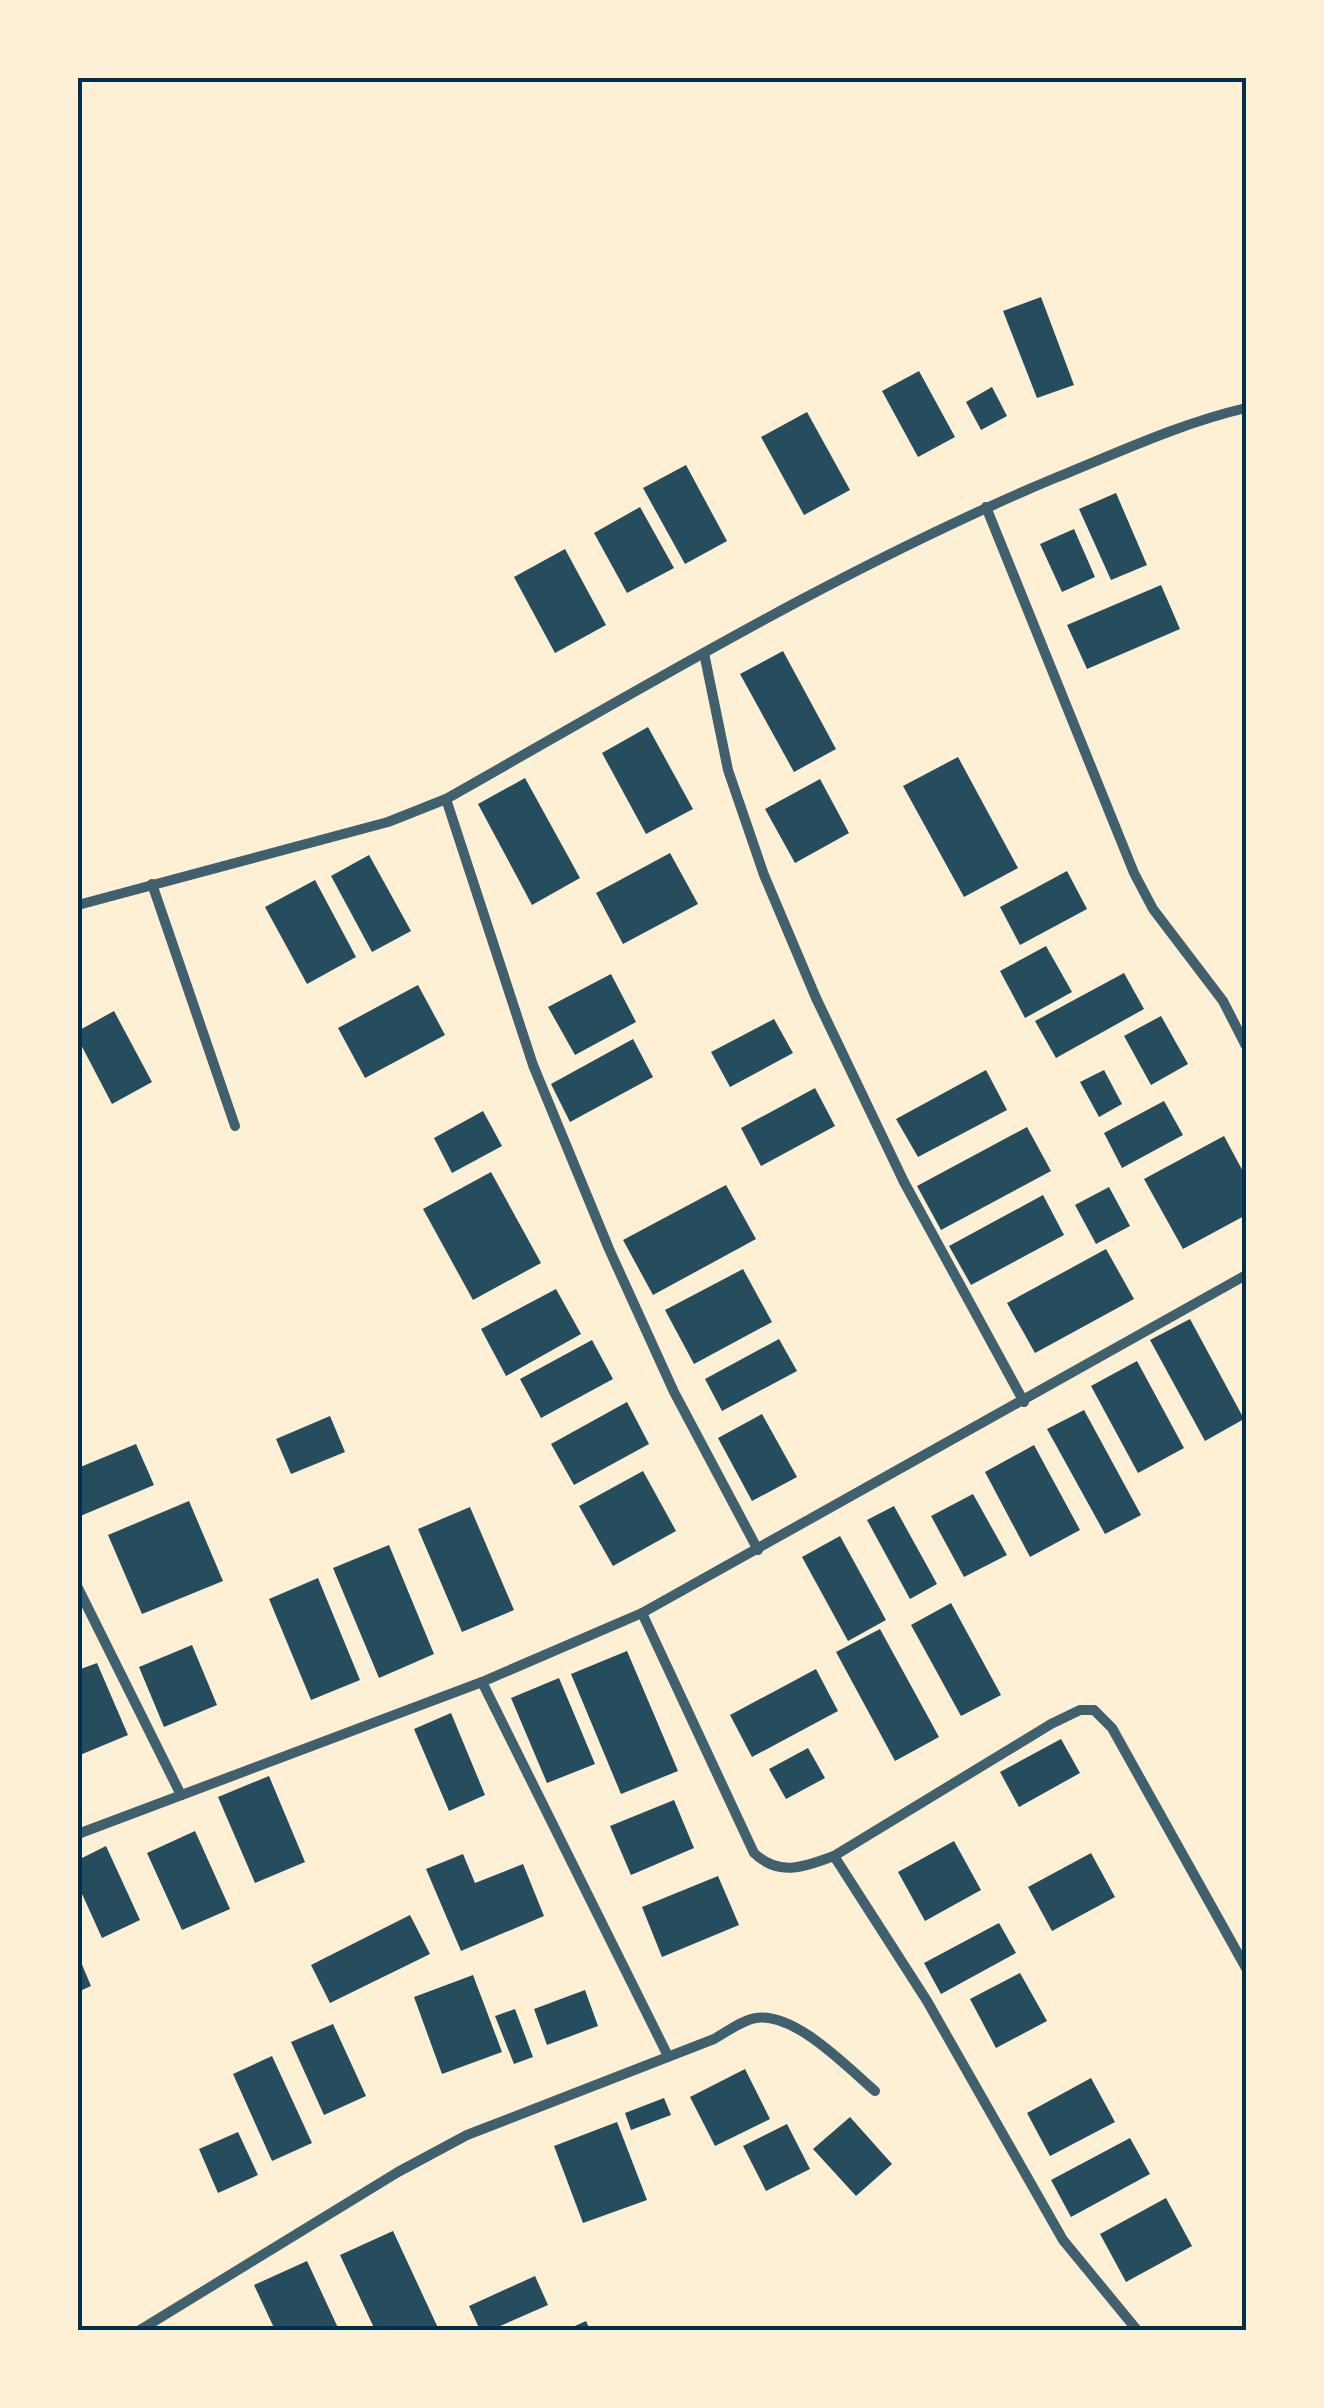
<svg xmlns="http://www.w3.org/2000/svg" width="1324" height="2408" font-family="'IBM Plex Sans',sans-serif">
	<rect width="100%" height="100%" fill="#fdf0d5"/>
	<g fill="#264d5e">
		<path d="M1041,297L1074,385L1037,398L1003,311Z"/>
		<path d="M919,371L955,437L918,457L882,391Z"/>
		<path d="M992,387L1007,416L981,430L966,402Z"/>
		<path d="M807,412L850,490L804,515L761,437Z"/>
		<path d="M686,465L727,541L685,564L643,488Z"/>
		<path d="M1116,493L1147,565L1111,580L1079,509Z"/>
		<path d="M640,507L674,568L627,593L594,533Z"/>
		<path d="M1074,529L1095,577L1062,592L1040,544Z"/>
		<path d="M565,549L606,625L555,653L514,577Z"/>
		<path d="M1161,585L1180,629L1087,669L1067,625Z"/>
		<path d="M783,651L836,749L794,772L740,674Z"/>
		<path d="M648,727L693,809L646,834L602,753Z"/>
		<path d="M958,757L1018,868L964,897L903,786Z"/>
		<path d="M525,778L580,878L532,905L478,804Z"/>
		<path d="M820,779L849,833L795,863L765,809Z"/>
		<path d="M670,853L698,904L623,944L596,893Z"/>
		<path d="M369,855L411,931L372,952L331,876Z"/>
		<path d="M1067,871L1087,909L1020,945L1000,907Z"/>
		<path d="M315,880L356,957L307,984L265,907Z"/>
		<path d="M1046,946L1072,992L1025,1018L1000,971Z"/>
		<path d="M1124,973L1144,1009L1056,1058L1035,1021Z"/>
		<path d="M611,974L636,1022L575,1055L548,1007Z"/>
		<path d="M418,985L445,1035L365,1078L338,1028Z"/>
		<path d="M114,1011L152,1082L112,1104L78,1039V1031Z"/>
		<path d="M1161,1016L1188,1064L1151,1085L1124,1036Z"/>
		<path d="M774,1019L793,1053L730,1087L711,1052Z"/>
		<path d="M633,1039L653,1077L570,1122L551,1084Z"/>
		<path d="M986,1070L1007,1110L918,1157L896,1119Z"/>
		<path d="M1104,1070L1122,1104L1099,1117L1080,1082Z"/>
		<path d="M815,1088L835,1126L761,1166L741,1128Z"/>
		<path d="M1164,1101L1183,1135L1122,1168L1104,1133Z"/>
		<path d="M483,1111L502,1146L452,1173L434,1138Z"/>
		<path d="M1027,1127L1051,1171L941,1230L917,1186Z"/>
		<path d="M1224,1136L1246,1177V1215L1183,1249L1144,1179Z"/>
		<path d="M491,1172L541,1263L473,1300L423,1209Z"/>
		<path d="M726,1185L756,1239L653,1295L623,1240Z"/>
		<path d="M1109,1187L1130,1226L1096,1244L1075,1205Z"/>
		<path d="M1043,1195L1064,1235L971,1285L949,1246Z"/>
		<path d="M1106,1249L1134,1299L1035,1353L1007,1303Z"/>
		<path d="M743,1269L772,1322L694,1364L665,1310Z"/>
		<path d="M556,1289L581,1334L506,1376L481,1329Z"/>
		<path d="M1190,1319L1244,1419L1205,1441L1150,1340Z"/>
		<path d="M779,1339L797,1371L722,1411L705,1379Z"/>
		<path d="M592,1340L613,1379L541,1418L520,1379Z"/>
		<path d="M1137,1361L1184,1448L1138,1473L1091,1386Z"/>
		<path d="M627,1402L649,1444L574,1485L551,1444Z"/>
		<path d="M1084,1410L1141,1515L1105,1534L1047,1429Z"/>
		<path d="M762,1414L797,1477L752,1501L718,1438Z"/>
		<path d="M330,1416L345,1452L291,1474L276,1439Z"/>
		<path d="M136,1444L154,1485L78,1517V1468Z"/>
		<path d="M1034,1445L1080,1530L1030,1557L985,1472Z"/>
		<path d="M643,1471L676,1531L613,1566L579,1506Z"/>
		<path d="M973,1494L1007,1555L964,1577L931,1516Z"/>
		<path d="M189,1501L223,1581L142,1614L108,1535Z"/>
		<path d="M894,1506L937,1584L910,1599L867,1520Z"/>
		<path d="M470,1507L514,1610L462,1632L418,1529Z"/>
		<path d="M840,1536L886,1620L848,1641L802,1557Z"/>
		<path d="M389,1545L434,1654L379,1678L333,1568Z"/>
		<path d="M318,1578L360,1680L311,1700L269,1599Z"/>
		<path d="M951,1603L1001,1695L961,1716L911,1625Z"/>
		<path d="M880,1629L939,1737L895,1761L836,1652Z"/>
		<path d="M192,1645L217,1705L164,1727L139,1667Z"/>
		<path d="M627,1651L678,1771L621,1794L571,1674Z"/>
		<path d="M97,1663L128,1735L80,1755L78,1670Z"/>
		<path d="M816,1669L838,1711L752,1757L730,1715Z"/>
		<path d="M559,1678L595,1764L547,1783L511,1698Z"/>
		<path d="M451,1713L485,1795L449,1811L414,1729Z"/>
		<path d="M1061,1739L1080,1773L1019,1807L1000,1772Z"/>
		<path d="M808,1748L825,1778L786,1799L769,1769Z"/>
		<path d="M269,1776L305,1862L255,1883L218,1797Z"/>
		<path d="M674,1800L694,1848L631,1875L610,1826Z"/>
		<path d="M195,1831L230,1909L182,1930L147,1853Z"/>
		<path d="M954,1841L981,1890L925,1921L898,1872Z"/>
		<path d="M106,1846L140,1920L102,1938L78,1885V1860Z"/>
		<path d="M1091,1853L1115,1897L1052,1931L1028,1887Z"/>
		<path d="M463,1854L475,1883L523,1864L544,1916L461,1951L426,1869Z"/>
		<path d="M718,1876L739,1925L662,1957L642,1907Z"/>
		<path d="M410,1915L430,1954L330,2003L311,1965Z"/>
		<path d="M999,1923L1016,1953L941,1994L924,1963Z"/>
		<path d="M78,1955L91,1986L78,1992Z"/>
		<path d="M1020,1973L1047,2021L996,2048L970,1999Z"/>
		<path d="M473,1975L502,2052L442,2074L414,1997Z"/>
		<path d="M585,1990L598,2026L547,2045L534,2009Z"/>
		<path d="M515,2009L533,2057L514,2064L495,2016Z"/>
		<path d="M333,2024L366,2096L324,2115L291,2042Z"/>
		<path d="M272,2056L312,2143L272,2161L233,2074Z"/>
		<path d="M745,2069L770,2119L715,2146L690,2097Z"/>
		<path d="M1091,2078L1115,2122L1050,2156L1027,2113Z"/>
		<path d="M664,2098L671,2115L631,2130L625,2113Z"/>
		<path d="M850,2117L892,2164L856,2196L813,2149Z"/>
		<path d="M617,2122L647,2200L583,2223L554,2146Z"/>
		<path d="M787,2124L810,2169L766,2191L743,2146Z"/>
		<path d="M238,2132L258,2175L218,2193L199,2149Z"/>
		<path d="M1130,2138L1150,2174L1071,2217L1051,2180Z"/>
		<path d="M1166,2198L1192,2246L1126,2282L1100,2234Z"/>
		<path d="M393,2231L439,2330H375L340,2255Z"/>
		<path d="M307,2261L339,2330H275L254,2285Z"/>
		<path d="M535,2276L548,2305L491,2330H480L469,2306Z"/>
		<path d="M586,2321L590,2330H566Z"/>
	</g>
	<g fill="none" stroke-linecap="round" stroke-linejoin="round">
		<g stroke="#3f606c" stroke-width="10">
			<path d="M986,507L1134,873L1153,909L1223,1001L1246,1046"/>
			<path d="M704,653L728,770L764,875L816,998L904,1182L1024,1402"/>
			<path d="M446,799L533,1065L609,1249L674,1392L758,1550"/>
			<path d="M152,884L235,1126"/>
			<path d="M78,905L388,822L446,799C646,686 843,567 1055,478C1117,453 1181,423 1246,408"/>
			<path d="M78,1588L181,1795"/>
			<path d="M642,1613L754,1853C779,1877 804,1867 834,1856L927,2001L1063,2240L1137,2330"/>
			<path d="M482,1682L668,2056"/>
			<path d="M78,1834L482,1682L642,1613L1246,1275"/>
			<path d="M834,1856L1051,1724L1080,1710H1094L1112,1728L1246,1968"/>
			<path d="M140,2330L398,2172L467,2135L714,2039C727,2032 742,2020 756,2018C795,2012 847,2067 875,2091"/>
		</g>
	</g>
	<rect width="1324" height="2408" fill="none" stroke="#fdf0d5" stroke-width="160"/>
	<rect x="80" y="80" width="1164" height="2248" fill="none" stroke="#003049" stroke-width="4"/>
</svg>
